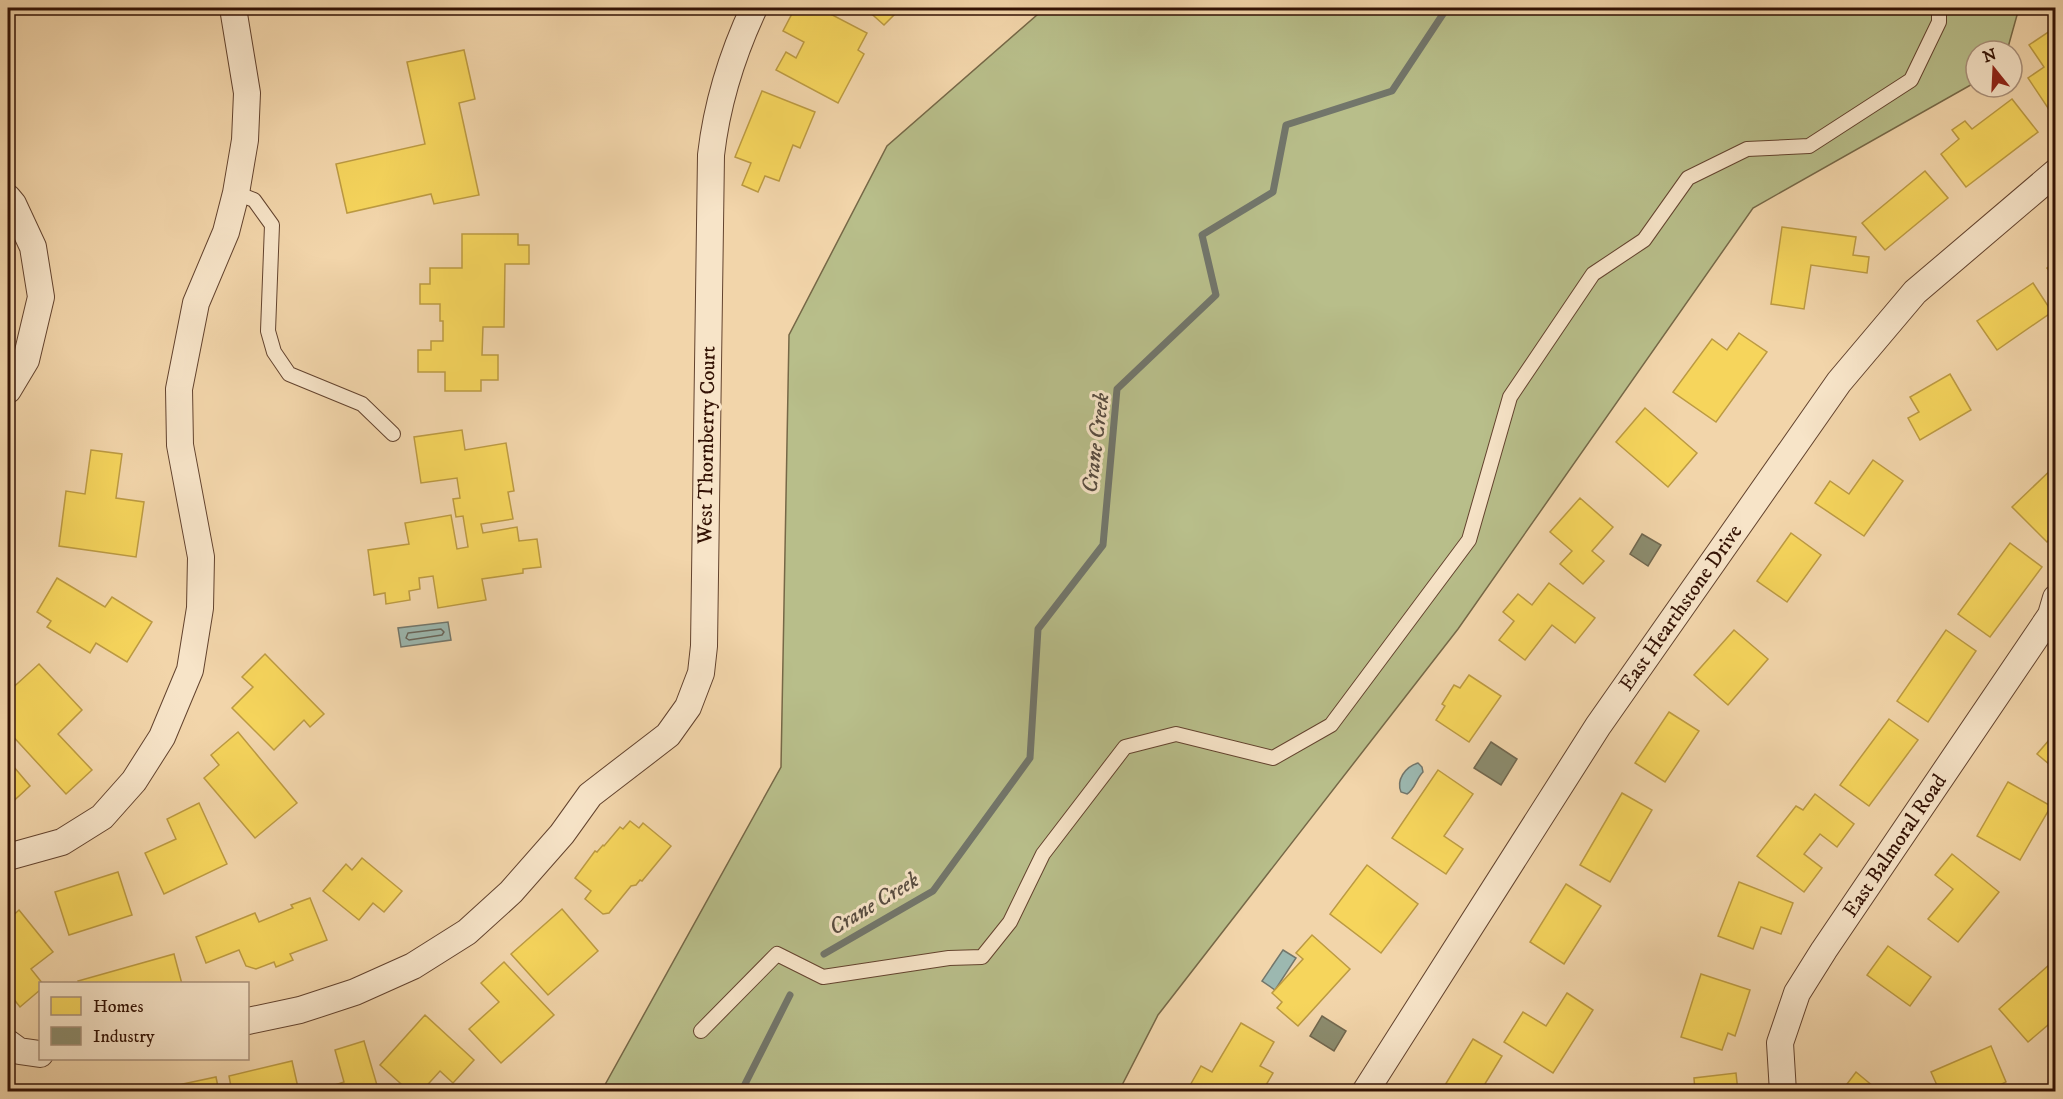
<svg xmlns="http://www.w3.org/2000/svg" width="2063" height="1099" font-family="'IM FELL DW Pica',serif">
	<rect width="100%" height="100%" fill="#f2d5aa"/>
	<filter id="stains"><feTurbulence type="fractalNoise" baseFrequency=".00333" numOctaves="4"/><feColorMatrix values="0 0 0 0 .2 0 0 0 0 .09 0 0 0 0 .02 0 0 0 .5 -.17"/></filter>
	<radialGradient id="worn" r=".72"><stop offset=".6" stop-color="#630" stop-opacity="0"/><stop offset="1" stop-color="#630" stop-opacity=".3"/></radialGradient>
	<path fill="#b8be8a" stroke="#766847" stroke-width="1.5" d="M1045,8H2019L2007,51H1976V82L1753,208L1458,629L1158,1015L1119,1091L601,1092L781,767L789,335L887,146Z"/>
	<g fill="#9cb8b0" stroke="#72766b" stroke-width="1.5">
		<path d="M448,622L451,640L401,647L398,628Z"/>
		<path d="M1418,763L1422,767L1423,772C1416,779 1415,789 1407,794L1401,792C1396,780 1405,767 1418,763Z"/>
		<path d="M1283,950L1296,958L1275,990L1262,981Z"/>
	</g>
	<g fill="#f6d55c" stroke="#bc9a42" stroke-width="1.5">
		<path d="M795,8H819L867,33L858,50L864,54L838,103L776,70L786,52L796,58L804,42L783,31Z"/>
		<path d="M865,8H901L884,25Z"/>
		<path d="M2056,27V108L2050,111L2028,78L2044,67L2029,45Z"/>
		<path d="M464,50L475,99L459,103L479,195L434,204L431,194L347,213L336,164L425,144L407,62Z"/>
		<path d="M762,91L815,112L800,148L793,145L779,181L765,176L758,192L742,185L751,163L735,157Z"/>
		<path d="M2012,99L2038,132L1966,187L1941,154L1959,139L1952,130L1965,121L1972,129Z"/>
		<path d="M1925,171L1948,198L1885,250L1862,223Z"/>
		<path d="M1782,227L1856,237L1853,255L1869,257L1867,273L1811,265L1804,309L1771,304Z"/>
		<path d="M462,234H518V245H529V264H505L504,327H483L482,355H498V380H481V391H445V372H418V350H431V341H443V321H440V304H420V284H430V268H462Z"/>
		<path d="M2056,261V278L2047,268Z"/>
		<path d="M2033,283L2052,312L1997,350L1977,321Z"/>
		<path d="M1739,333L1767,352L1716,422L1673,392L1712,339L1727,350Z"/>
		<path d="M1950,374L1971,410L1920,440L1908,418L1919,412L1910,397Z"/>
		<path d="M1645,408L1697,453L1668,487L1616,442Z"/>
		<path d="M462,430L465,450L506,443L514,491L508,492L513,519L481,524L483,533L517,527L519,541L537,539L541,567L523,569V573L482,579L486,600L438,608L433,576L419,578L420,589L409,591L410,600L386,604L385,593L374,595L368,550L409,544L405,523L451,515L457,549L468,547L463,516L456,517L453,499L460,498L457,478L421,483L414,437Z"/>
		<path d="M91,450L122,454L116,498L144,502L136,557L59,546L66,491L85,494Z"/>
		<path d="M1873,460L1903,481L1864,536L1815,503L1830,481L1849,494Z"/>
		<path d="M2056,465V533L2047,542L2012,507Z"/>
		<path d="M1580,498L1613,527L1592,551L1604,561L1583,584L1560,564L1572,551L1550,532Z"/>
		<path d="M1791,533L1821,555L1787,602L1757,581Z"/>
		<path d="M2010,543L2042,567L1990,637L1958,614Z"/>
		<path d="M57,578L105,607L112,597L152,622L127,662L96,643L90,653L47,627L51,621L37,612Z"/>
		<path d="M1549,583L1595,618L1575,643L1552,625L1525,660L1499,640L1514,621L1503,612L1518,594L1532,605Z"/>
		<path d="M1734,630L1768,659L1728,705L1694,675Z"/>
		<path d="M1946,630L1976,651L1928,722L1897,701Z"/>
		<path d="M265,654L324,714L310,727L304,720L274,750L232,708L253,687L242,677Z"/>
		<path d="M39,664L82,710L58,734L92,770L66,794L8,731V692Z"/>
		<path d="M1469,675L1501,696L1469,742L1436,720L1445,706L1442,704L1454,685L1460,688Z"/>
		<path d="M1669,712L1699,731L1665,782L1635,763Z"/>
		<path d="M1889,719L1918,740L1869,806L1840,785Z"/>
		<path d="M238,732L297,803L255,838L204,778L219,765L211,755Z"/>
		<path d="M2056,732V770L2037,754Z"/>
		<path d="M8,760L30,786L8,806Z"/>
		<path d="M1438,770L1473,794L1444,836L1463,849L1446,874L1392,838Z"/>
		<path d="M2008,782L2051,806L2020,860L1977,836Z"/>
		<path d="M1622,793L1652,810L1610,882L1580,865Z"/>
		<path d="M1815,794L1854,824L1837,847L1820,834L1804,854L1822,868L1804,892L1757,856L1796,806L1803,810Z"/>
		<path d="M199,803L227,864L164,894L145,853L176,839L167,819Z"/>
		<path d="M630,821L639,828L643,823L671,846L642,881L640,880L636,885L631,886L609,913L603,914L585,899L591,891L575,878L595,851L597,852L603,845L604,846L620,827L623,829Z"/>
		<path d="M1952,854L1999,892L1958,942L1928,919L1953,889L1935,875Z"/>
		<path d="M362,858L402,891L384,912L373,903L359,920L323,891L346,864L352,870Z"/>
		<path d="M1367,865L1418,904L1381,953L1330,914Z"/>
		<path d="M118,872L132,915L69,935L55,892Z"/>
		<path d="M1739,882L1793,903L1781,934L1761,927L1753,949L1718,936Z"/>
		<path d="M1566,884L1601,906L1564,964L1530,942Z"/>
		<path d="M310,898L327,940L290,954L293,960L276,967L274,962L256,969L246,966L239,950L206,963L196,937L255,913L259,922L293,908L291,905Z"/>
		<path d="M562,909L598,951L548,995L511,954Z"/>
		<path d="M19,910L53,952L31,969L43,984H40V990L20,1007L8,992V920Z"/>
		<path d="M1312,935L1350,969L1298,1026L1277,1008L1282,1002L1272,993L1303,959L1296,953Z"/>
		<path d="M1888,946L1931,977L1910,1006L1867,975Z"/>
		<path d="M174,954L182,984H79L78,981Z"/>
		<path d="M504,962L554,1015L501,1063L469,1029L499,1002L481,983Z"/>
		<path d="M2050,964L2056,971V1021L2054,1020L2028,1042L1999,1009Z"/>
		<path d="M1701,974L1750,990L1735,1036L1728,1033L1722,1050L1681,1037Z"/>
		<path d="M1567,993L1593,1010L1553,1073L1504,1042L1523,1012L1546,1026Z"/>
		<path d="M425,1015L474,1060L453,1083L440,1071L421,1092H410L380,1065Z"/>
		<path d="M1241,1023L1274,1042L1260,1066L1273,1073L1262,1092H1193L1188,1089L1201,1066L1212,1072Z"/>
		<path d="M1473,1039L1502,1056L1480,1092H1445L1442,1090Z"/>
		<path d="M364,1041L379,1092H314L344,1082L335,1050Z"/>
		<path d="M1991,1046L2006,1082L1985,1092H1940L1931,1072Z"/>
		<path d="M292,1061L299,1092H232L229,1076Z"/>
		<path d="M1856,1072L1880,1092H1841Z"/>
		<path d="M1736,1073L1738,1092H1695L1694,1078Z"/>
		<path d="M216,1077L219,1092H160L159,1089Z"/>
	</g>
	<g fill="#8c8c6e" stroke="#71674e" stroke-width="1.5">
		<path d="M1642,534L1661,545L1648,566L1630,554Z"/>
		<path d="M1491,742L1517,759L1501,785L1474,768Z"/>
		<path d="M1322,1016L1346,1031L1334,1051L1310,1036Z"/>
	</g>
	<g fill="none" stroke-linecap="round" stroke-linejoin="round">
		<path stroke="#68655a" stroke-width="1.5" d="M441,629L444,632L442,635L409,640L406,638L408,633Z"/>
		<g stroke="#72766b" stroke-width="7">
			<path d="M824,954L933,891L1030,758L1038,629L1103,545L1117,389L1216,295L1202,235L1273,192L1286,125L1392,91L1447,8H1458"/>
			<path d="M741,1092L790,995"/>
		</g>
		<defs>
			<g id="service">
				<path d="M236,193L254,200L272,225L268,331L274,352L289,374L362,404L393,434"/>
				<path d="M701,1031L777,954L823,977L949,958L982,957L1010,922L1043,854L1125,747L1176,734L1273,758L1331,725L1469,540L1510,397L1593,274L1644,240L1688,178L1747,149L1809,146L1911,80L1939,22V8"/>
			</g>
			<g id="minor">
				<path d="M8,198L13,204L33,247L41,297L26,360L8,390"/>
				<path d="M8,857L62,842L102,817L134,781L162,737L190,670L200,608L201,557L180,445L179,389L196,303L226,232L236,193L245,140L247,93L233,8"/>
				<path d="M248,1021L300,1010L355,992L413,966L467,932L511,892L562,834L590,795L668,735L688,707L701,673L704,646L711,155C717,103 732,55 754,8"/>
				<path d="M8,1043L19,1051L40,1054"/>
				<path d="M1365,1092L1598,726L1839,382L1915,292L2056,172"/>
				<path d="M1783,1092L1780,1043L1797,993L1824,950L2051,615L2056,598"/>
			</g>
		</defs>
		<use href="#service" stroke="#63432e" stroke-width="16"/>
		<use href="#minor" stroke="#63432e" stroke-width="28"/>
		<use href="#service" stroke="#f7e4c8" stroke-width="14"/>
		<use href="#minor" stroke="#f7e4c8" stroke-width="26"/>
	</g>
	<g text-anchor="middle" dominant-baseline="central" stroke-width="6" stroke-linejoin="round" paint-order="stroke">
		<g font-size="21" fill="#331204" stroke="#f7e4c8">
			<text transform="translate(707 445) rotate(-89)">West Thornberry Court</text>
			<text transform="translate(1681 608) rotate(-55)">East Hearthstone Drive</text>
			<text transform="translate(1895 846) rotate(-56)">East Balmoral Road</text>
		</g>
		<g font-size="22" font-style="italic" fill="#584c40" stroke="#f7e4c8">
			<text transform="translate(1096 443) rotate(-83)">Crane Creek</text>
			<text transform="translate(874 904) rotate(-31)">Crane Creek</text>
		</g>
	</g>
	<rect width="2063" height="1099" fill="none" stroke="#f2d5aa" stroke-width="30"/>
	<rect x="9" y="9" width="2045" height="1081" fill="none" stroke="#331204" stroke-width="3"/>
	<rect x="15" y="15" width="2033" height="1069" fill="none" stroke="#331204" stroke-width="1.5"/>
	<rect x="39" y="982" width="210" height="78" fill="#f7e4c8" stroke="#a9907a" stroke-width="1.5"/>
	<rect x="51" y="997" width="30" height="18" fill="#f6d55c" stroke="#a9907a" stroke-width="1.5"/>
	<text x="93" y="1012" font-size="18" fill="#331204">Homes</text>
	<rect x="51" y="1027" width="30" height="18" fill="#8c8c6e" stroke="#a9907a" stroke-width="1.5"/>
	<text x="93" y="1042" font-size="18" fill="#331204">Industry</text>
	<g transform="translate(1994 69) rotate(342)"><circle r="28" fill="#f7e4c8" stroke="#a9907a" stroke-width="1.5"/>
	<path d="M0-4.5L10 22L0 15L-10 22Z" fill="#8f2418"/>
	<text y="-9" font-size="16" font-weight="bold" text-anchor="middle" fill="#331204">N</text>
	</g>
	<rect width="100%" height="100%" filter="url(#stains)"/>
	<rect width="100%" height="100%" fill="url(#worn)"/>
</svg>
